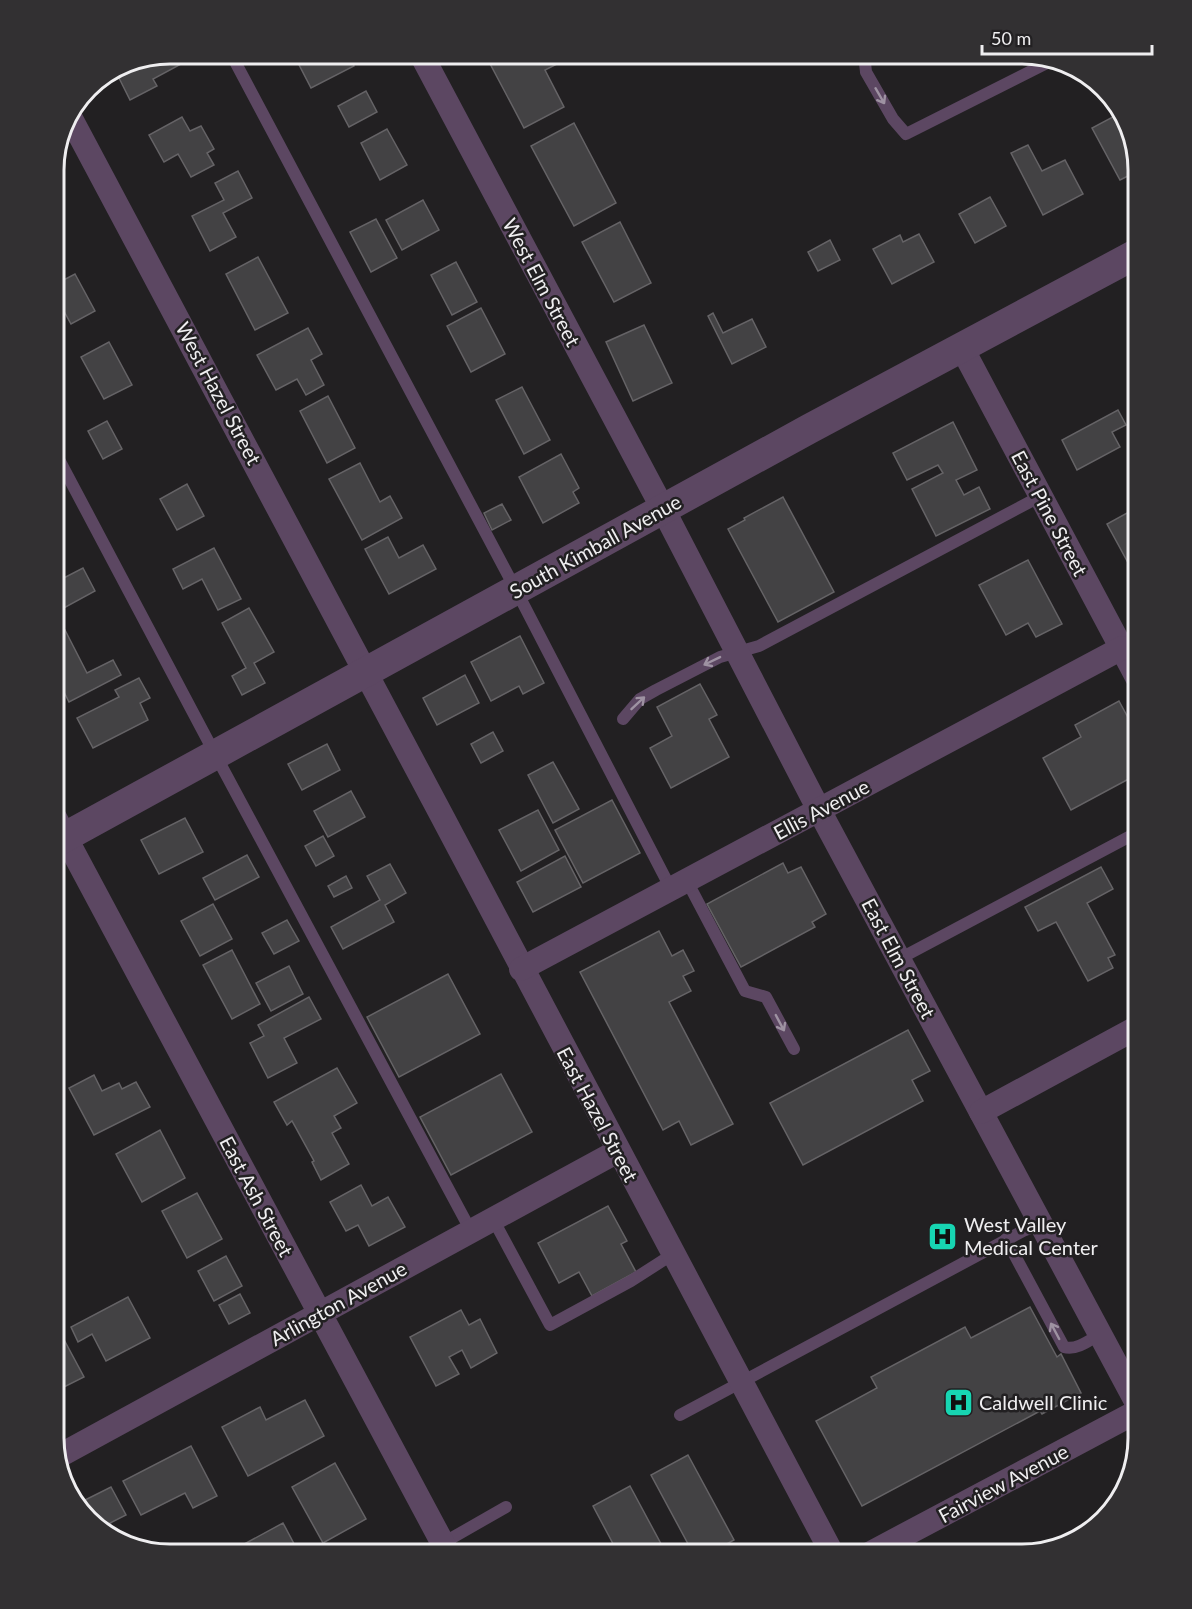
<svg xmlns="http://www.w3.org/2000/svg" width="1192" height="1609" font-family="Lato,sans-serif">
	<rect width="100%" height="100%" fill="#222022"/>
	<g fill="#434244" stroke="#656366" stroke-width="1.5">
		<path d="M171,54H195L196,56L153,79L157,86L130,100L117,74Z"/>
		<path d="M301,54H348L354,66L311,88L295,57Z"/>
		<path d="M494,54H518L521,59L531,54H557L561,62L545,70L564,107L524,128L487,58Z"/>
		<path d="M366,91L377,112L349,127L338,106Z"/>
		<path d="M1122,112L1138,171L1120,180L1092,128Z"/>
		<path d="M182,117L190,131L201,126L214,149L207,153L214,165L191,177L178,154L164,162L149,135Z"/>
		<path d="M574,123L616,203L574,226L531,146Z"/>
		<path d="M387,129L407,165L380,180L361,143Z"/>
		<path d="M1028,145L1042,171L1065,160L1083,194L1043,215L1011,153Z"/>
		<path d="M238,171L252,198L223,213L236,237L210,251L192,216L224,200L215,183Z"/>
		<path d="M990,197L1006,226L975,243L959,214Z"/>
		<path d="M423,200L439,230L402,250L386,220Z"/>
		<path d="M376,219L397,258L371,272L350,232Z"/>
		<path d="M620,222L651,283L614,302L582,242Z"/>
		<path d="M919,234L934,262L892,284L873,249L900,235L903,242Z"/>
		<path d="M54,235L62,250L54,254Z"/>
		<path d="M830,240L840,260L818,271L808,252Z"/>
		<path d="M258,257L288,313L255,330L226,274Z"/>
		<path d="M456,262L477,302L452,315L431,275Z"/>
		<path d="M75,274L95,311L71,324L54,293V285Z"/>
		<path d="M481,308L505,354L471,372L447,326Z"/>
		<path d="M713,313L723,333L752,319L766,347L732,364L708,316Z"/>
		<path d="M644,325L672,383L633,401L606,342Z"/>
		<path d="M308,328L322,354L311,360L324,385L306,395L297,379L276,390L257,355Z"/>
		<path d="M109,342L132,385L104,399L81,357Z"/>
		<path d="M522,387L550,440L524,454L496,400Z"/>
		<path d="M328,396L355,448L327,463L300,411Z"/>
		<path d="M1138,404V425L1129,408Z"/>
		<path d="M1118,410L1126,425L1112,432L1120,447L1077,470L1062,440Z"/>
		<path d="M107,421L122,449L103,459L88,431Z"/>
		<path d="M953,422L977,470L956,480L964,495L979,487L990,509L936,536L912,489L943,473L938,465L907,480L893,453Z"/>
		<path d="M561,454L579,488L573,492L579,503L543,523L519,477Z"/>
		<path d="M360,463L380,502L390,496L402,518L362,540L329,479Z"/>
		<path d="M187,484L204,516L177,530L160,499Z"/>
		<path d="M783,497L834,592L778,622L728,529L745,520L744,518Z"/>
		<path d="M502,504L511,520L492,530L484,513Z"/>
		<path d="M1138,507V567L1132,570L1107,524Z"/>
		<path d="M388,537L399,558L423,545L436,569L389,594L365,549Z"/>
		<path d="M214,548L241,599L218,610L202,579L183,589L173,569Z"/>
		<path d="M1028,560L1062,624L1036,637L1028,623L1006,635L979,585Z"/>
		<path d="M83,568L95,591L62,609L54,593V583Z"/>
		<path d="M249,608L274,652L254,663L265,683L242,695L232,676L246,668L222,623Z"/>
		<path d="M65,630L87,673L113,660L121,675L69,702L54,672V636Z"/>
		<path d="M520,636L544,683L523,694L519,686L491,701L471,662Z"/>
		<path d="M465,675L479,703L437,725L423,698Z"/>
		<path d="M139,678L150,698L140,703L148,720L93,748L77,718L119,697L115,690Z"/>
		<path d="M700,684L717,715L709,719L729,757L671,788L650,748L672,736L657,707Z"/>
		<path d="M1119,701L1138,736V753L1133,756L1138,765V774L1071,810L1043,758L1081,737L1075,725Z"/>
		<path d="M493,732L503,751L481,763L471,744Z"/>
		<path d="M327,744L340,770L302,790L288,764Z"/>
		<path d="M553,762L579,809L553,823L528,775Z"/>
		<path d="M351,791L365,817L328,837L314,811Z"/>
		<path d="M612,800L640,853L583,883L555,830Z"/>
		<path d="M538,810L559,850L521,871L499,830Z"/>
		<path d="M185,818L203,852L159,874L141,840Z"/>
		<path d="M323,836L334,856L316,866L305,846Z"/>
		<path d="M247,855L259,877L215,900L203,878Z"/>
		<path d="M565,856L581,887L533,912L517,882Z"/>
		<path d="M783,863L788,873L801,867L826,914L812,922L815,927L741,967L707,904Z"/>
		<path d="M390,864L406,893L385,905L394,922L343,949L331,927L380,900L367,876Z"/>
		<path d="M1101,867L1113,889L1087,903L1115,955L1108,958L1113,968L1088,981L1056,922L1038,931L1025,907Z"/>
		<path d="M346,876L352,888L334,897L328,886Z"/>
		<path d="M213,904L232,939L200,956L181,921Z"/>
		<path d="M287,920L299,941L274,954L262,933Z"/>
		<path d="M659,931L672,956L683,950L694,971L683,976L691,991L669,1002L733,1124L691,1145L679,1121L663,1130L580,972Z"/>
		<path d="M232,950L260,1004L232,1019L203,965Z"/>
		<path d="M289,966L303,994L271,1011L256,983Z"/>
		<path d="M448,974L480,1034L399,1077L367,1017Z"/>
		<path d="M309,997L321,1019L284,1038L297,1063L268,1078L250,1043L264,1036L258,1025Z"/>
		<path d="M908,1030L930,1071L912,1080L923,1101L803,1165L770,1103Z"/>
		<path d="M337,1068L357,1103L334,1116L341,1128L332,1133L349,1164L321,1180L312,1162L314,1161L292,1121L287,1125L274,1102Z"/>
		<path d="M501,1074L532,1132L451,1175L420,1117Z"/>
		<path d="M94,1075L102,1091L119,1083L122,1089L136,1082L150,1107L94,1135L69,1088Z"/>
		<path d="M160,1130L185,1178L142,1202L116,1154Z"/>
		<path d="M361,1185L372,1206L388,1197L405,1227L369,1246L358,1225L346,1231L330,1202Z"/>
		<path d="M197,1193L222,1239L187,1258L162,1211Z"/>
		<path d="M608,1206L627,1241L621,1244L636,1272L592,1296L579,1272L559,1283L538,1243Z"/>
		<path d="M226,1256L242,1286L214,1301L198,1271Z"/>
		<path d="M240,1294L250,1313L229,1324L219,1305Z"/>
		<path d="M128,1297L150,1338L106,1361L92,1334L78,1342L71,1327Z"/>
		<path d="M1030,1307L1057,1357L1061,1354L1081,1393L1042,1414L1040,1411L862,1506L816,1421L877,1388L871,1377L965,1327L971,1338Z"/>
		<path d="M461,1310L469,1325L480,1319L497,1353L471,1368L462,1350L449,1357L459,1374L436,1386L410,1337Z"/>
		<path d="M54,1321L84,1377L54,1392Z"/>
		<path d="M305,1400L324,1436L248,1476L222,1427L260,1407L266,1420Z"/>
		<path d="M191,1446L217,1496L193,1508L185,1493L141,1515L123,1481Z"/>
		<path d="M688,1455L734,1540L707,1555H694L651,1475Z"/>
		<path d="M335,1463L366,1519L323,1543L292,1487Z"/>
		<path d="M630,1486L667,1555H619L593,1506Z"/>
		<path d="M111,1487L126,1515L110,1523L116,1534L110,1537L77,1504Z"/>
		<path d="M283,1523L300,1555H224Z"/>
	</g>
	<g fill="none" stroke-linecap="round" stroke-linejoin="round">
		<g stroke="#5c4762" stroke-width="12">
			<path d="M231,54L516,590L671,889"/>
			<path d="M864,54L866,72L893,119L906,134L1051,61"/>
			<path d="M54,450L215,754L471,1231"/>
			<path d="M623,719L640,699L656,690L720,657L759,646L1041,496"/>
			<path d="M687,881L745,991L766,997L794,1049"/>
			<path d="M899,959L1138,832"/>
			<path d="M493,1219L550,1325L631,1281L673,1254"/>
			<path d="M1006,1239L1064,1347C1076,1351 1090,1340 1100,1334"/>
			<path d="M680,1415L1023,1231L1041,1224"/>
			<path d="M443,1543L506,1507"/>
		</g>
		<g stroke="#5c4762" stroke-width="24">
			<path d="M421,54L663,509L819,810L1138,1405"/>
			<path d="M69,115C327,593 577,1076 833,1555"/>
			<path d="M962,348L1138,679"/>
			<path d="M54,816L449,1555"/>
			<path d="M521,969L1122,648"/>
			<path d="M981,1112L1138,1027"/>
			<path d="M59,1456L618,1151"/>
			<path d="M867,1555L1138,1411"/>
		</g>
		<path stroke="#5c4762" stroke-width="30" d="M54,843L809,429L1138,253"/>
	</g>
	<defs><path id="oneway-shaft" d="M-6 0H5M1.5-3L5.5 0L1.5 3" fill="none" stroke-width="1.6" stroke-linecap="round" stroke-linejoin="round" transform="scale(1.5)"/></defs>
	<g stroke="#9e92a2">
		<use href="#oneway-shaft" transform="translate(880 96) rotate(60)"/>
		<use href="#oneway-shaft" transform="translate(712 661) rotate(154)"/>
		<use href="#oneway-shaft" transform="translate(638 703) rotate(-43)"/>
		<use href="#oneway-shaft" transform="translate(780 1023) rotate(62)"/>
		<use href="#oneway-shaft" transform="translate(1055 1331) rotate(-118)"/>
	</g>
	<defs>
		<symbol id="hospital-square" viewBox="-11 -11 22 22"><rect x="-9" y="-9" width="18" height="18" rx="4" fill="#17d5b2" stroke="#222022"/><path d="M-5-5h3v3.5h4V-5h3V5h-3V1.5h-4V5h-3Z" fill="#111"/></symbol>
	</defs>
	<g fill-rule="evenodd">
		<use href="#hospital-square" x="926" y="1220" width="33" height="33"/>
		<use href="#hospital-square" x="942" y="1386" width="33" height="33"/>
	</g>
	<g text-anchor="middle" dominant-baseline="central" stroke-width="5" stroke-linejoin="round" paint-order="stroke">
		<g font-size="20" fill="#efeef0" stroke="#222022">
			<text transform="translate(542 282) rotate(62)">West Elm Street</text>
			<text transform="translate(219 393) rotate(62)">West Hazel Street</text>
			<text transform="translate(1050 513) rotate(62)">East Pine Street</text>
			<text transform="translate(595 546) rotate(-29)">South Kimball Avenue</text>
			<text transform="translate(821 809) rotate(-28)">Ellis Avenue</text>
			<text transform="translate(899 958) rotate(62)">East Elm Street</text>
			<text transform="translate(598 1114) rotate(62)">East Hazel Street</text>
			<text transform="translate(257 1196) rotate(62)">East Ash Street</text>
			<text transform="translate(338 1303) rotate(-29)">Arlington Avenue</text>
			<text transform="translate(1003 1483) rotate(-28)">Fairview Avenue</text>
		</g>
		<g font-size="20" fill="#efeef0" stroke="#222022" text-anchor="start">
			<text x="964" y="1224">West Valley<tspan x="964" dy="23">Medical Center</tspan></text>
			<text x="979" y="1402">Caldwell Clinic</text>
		</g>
	</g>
	<path d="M0 0H1192V1609H0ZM170 64H1022A106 106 0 0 1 1128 170V1438A106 106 0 0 1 1022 1544H170A106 106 0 0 1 64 1438V170A106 106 0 0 1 170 64Z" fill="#323032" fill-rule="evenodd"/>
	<path fill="none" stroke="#efeef0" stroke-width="3" d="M170 64H1022A106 106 0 0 1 1128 170V1438A106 106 0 0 1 1022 1544H170A106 106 0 0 1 64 1438V170A106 106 0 0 1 170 64Z"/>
	<path d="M982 45v9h170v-9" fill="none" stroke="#efeef0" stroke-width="3"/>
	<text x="991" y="45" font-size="18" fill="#efeef0" stroke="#222022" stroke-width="4.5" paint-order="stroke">50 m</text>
</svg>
